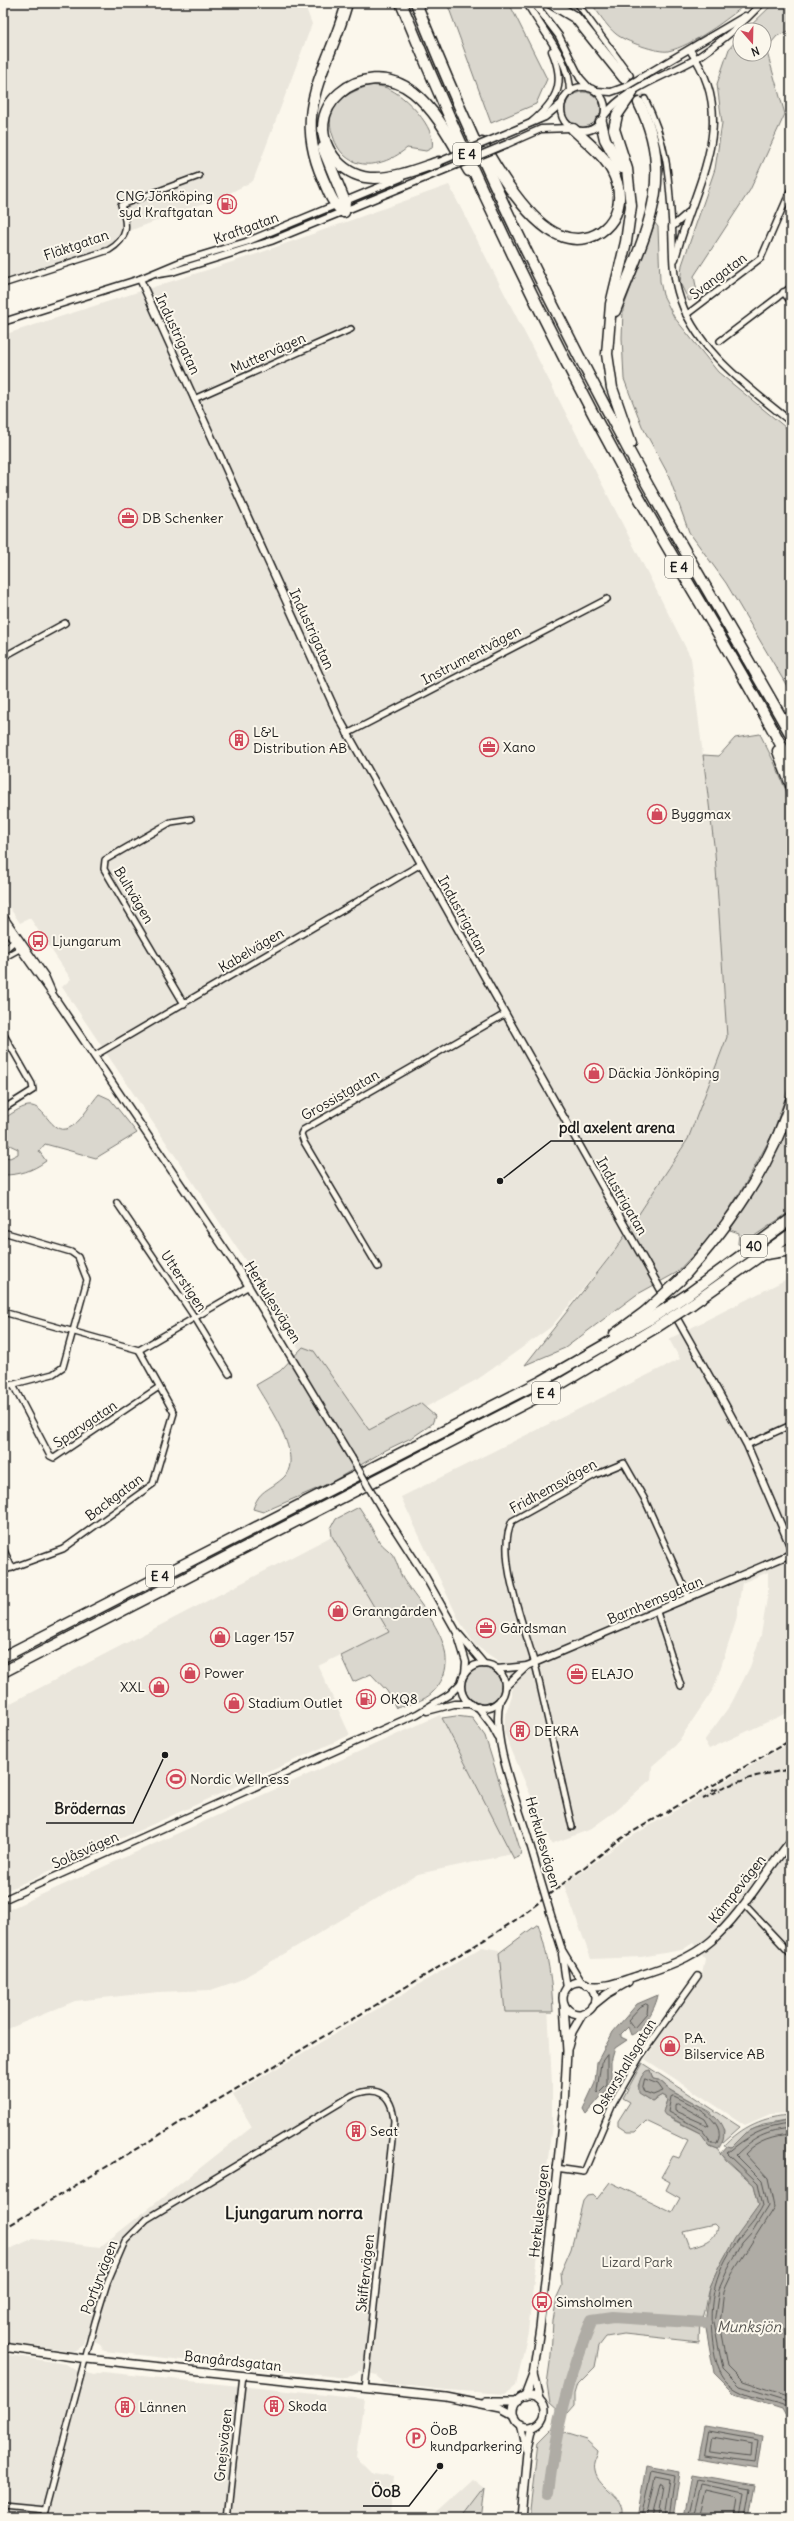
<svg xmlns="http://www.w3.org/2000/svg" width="794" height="2521" font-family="Delius,sans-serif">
	<rect width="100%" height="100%" fill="#fbf7ec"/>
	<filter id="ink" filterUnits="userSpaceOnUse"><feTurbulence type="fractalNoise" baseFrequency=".025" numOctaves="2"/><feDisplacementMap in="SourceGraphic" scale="8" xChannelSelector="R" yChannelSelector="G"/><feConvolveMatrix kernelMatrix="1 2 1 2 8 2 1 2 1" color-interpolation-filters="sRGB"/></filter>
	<g filter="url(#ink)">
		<g fill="#eae6dc">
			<path d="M3,3H304L312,24L253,181L226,195L121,234L110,246L3,279Z"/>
			<path d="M449,185L691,658L715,853L727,1037L688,1139L616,1249L551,1327L478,1379L355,1445L261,1284L62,987L71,979L30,918L20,923L3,898V335L254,255Z"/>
			<path d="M791,1277V1711L709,1749L704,1741L731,1704L750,1667L761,1635L768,1592V1572L742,1583L736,1621L714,1688L676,1745L652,1766L651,1779L614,1812L589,1830L551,1844L504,1732L505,1716L512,1695L511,1677L504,1665L475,1645L459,1620L401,1497L680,1359L669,1339Z"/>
			<path d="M332,1536L389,1632L318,1666L350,1735L3,1892V1707Z"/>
			<path d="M440,1715L512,1854L418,1874L240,1980L211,1990L158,1992L75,2001L3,2031V1912Z"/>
			<path d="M791,1742V2113L770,2114L745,2125L645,2059L702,1975L705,1959L693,1943L682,1950L641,1957L591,1959L564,1885L622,1842Z"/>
			<path d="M482,1947L499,1950L506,2011L548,2006L552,2084V2124L528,2331L516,2386L506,2394L446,2390L384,2383L377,2375L359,2371L347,2378L225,2365L104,2351L99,2343L85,2338L83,2345L74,2351L3,2342V2252L32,2239L100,2247L252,2127L233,2094Z"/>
			<path d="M3,2354L66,2364L75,2370L94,2375L103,2372L364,2399L356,2457L372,2473L393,2476L390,2518H3Z"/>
			<path d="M473,2479L485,2488L462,2518H430Z"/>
		</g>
		<g fill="#dad7ce" stroke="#7b7a75" fill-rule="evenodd">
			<path d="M447,3H509L547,79L536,104L491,123Z"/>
			<path d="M591,3H747C728,19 692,46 668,51C658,53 624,41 616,34C606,26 599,13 591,3Z"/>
			<path d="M774,3H791V30L777,36L766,49L785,114L750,190L694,276L698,297L689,301L680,283L682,265L715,169L722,123L717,84L729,49L740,36V54H764V30H746Z"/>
			<path d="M371,85C376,86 382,86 387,88C405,95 437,128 432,148L426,151L407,148C382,169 345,174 333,136C330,128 329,118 333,110C341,95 357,90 371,85Z"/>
			<circle cx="583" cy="110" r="18"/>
			<path d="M655,223L658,227L660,281L663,295L674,317L718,372L791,432V693L726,583L689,532L668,474L642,426L624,379L622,338L623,309Z"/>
			<path d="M760,734L775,764L791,803V1081L773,1133L744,1186L714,1233L676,1273L636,1295L565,1348L525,1365L616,1249L688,1139L727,1037L715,853L703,755L719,756L735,738Z"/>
			<path d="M99,1094L110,1099L137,1133L96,1158L45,1144L39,1151L46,1161C32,1171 20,1175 3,1175V1156L10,1158L18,1154V1149L3,1142V1119C10,1115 20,1107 28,1106C47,1103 51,1142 74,1125C83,1118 91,1103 99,1094Z"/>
			<path d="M791,1113V1211L741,1245L738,1244L739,1233L730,1230L749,1200Z"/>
			<path d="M303,1347L314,1351L369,1430L420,1403L435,1416L432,1424L413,1437L386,1450L330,1483L263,1512L253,1509C259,1490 268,1491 282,1479C307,1459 267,1405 256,1385L280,1371Z"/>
			<path d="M359,1507C367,1518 372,1530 379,1541C383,1547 391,1551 394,1557C398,1564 399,1572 403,1579C424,1611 468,1655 433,1692C425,1701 407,1705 396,1708L387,1691L371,1674L353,1682L341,1656L389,1632L332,1536L331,1528L336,1519Z"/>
			<circle cx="483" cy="1686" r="18"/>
			<path d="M456,1716L472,1718L485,1736L521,1852L519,1857L514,1859L442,1718Z"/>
			<path d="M538,1924C548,1953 552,1981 553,2012H505L499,1953Z"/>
			<path d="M642,2063L740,2127L722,2143L724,2130L711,2112L671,2090L659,2080L653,2079L650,2070L642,2076L638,2086L643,2095L652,2101L662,2095L666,2097L667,2100L664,2109L671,2119L700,2133L710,2146L718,2149L726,2160L754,2185L759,2205C741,2232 723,2254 711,2285C707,2295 707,2307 703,2318H700L699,2342L624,2334L606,2337L599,2346L595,2367L578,2384L575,2394V2405L568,2413L560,2412L550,2403L547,2384L551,2355L553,2321L557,2297L562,2286L561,2272L571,2249L583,2201L587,2196L593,2195L597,2199L610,2182L672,2212L680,2198L666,2190L670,2182L661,2177L673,2156L679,2158L688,2141L646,2121L635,2132H627L618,2126V2121L630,2102L623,2098ZM714,2224L717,2227C715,2242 702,2244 689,2247L683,2231Z"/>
			<path d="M791,2115V2120L763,2125L749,2131L731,2147L724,2146C741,2127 765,2116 791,2115Z"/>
			<path d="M551,2429L587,2440L599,2451C598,2458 593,2463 595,2471C598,2490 628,2496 621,2518H529L538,2442Z"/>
			<path d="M485,2488L481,2518H462Z"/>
		</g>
		<g fill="#afaca5" stroke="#74726e">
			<path d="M658,1995C656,2007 643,2031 631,2035L628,2027L621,2034V2037L627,2040L615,2048L611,2062V2085L586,2114L583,2109L595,2083L597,2062L613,2032L637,2004Z"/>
			<path d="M650,2070L653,2079C662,2080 664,2086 671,2090C689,2103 741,2118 718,2149L710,2146L700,2133L665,2115L663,2112L667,2100L666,2097L662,2095L652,2101L639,2093C638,2084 640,2077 646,2071Z"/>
			<path d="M791,2120V2426L782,2409L735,2394L714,2373L705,2323L710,2287L719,2267L735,2238L759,2205L754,2185L721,2154L728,2146L731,2147L745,2133L756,2128Z"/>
			<path d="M704,2426L763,2436L758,2469L698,2459Z"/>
			<path d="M646,2466L680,2472L673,2518H637Z"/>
			<path d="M692,2474L755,2485L749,2518H678L679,2516L684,2517Z"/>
		</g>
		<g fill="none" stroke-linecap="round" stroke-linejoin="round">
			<g stroke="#575653" stroke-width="1">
				<path d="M646,2004L648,2005L647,2013L634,2028L628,2020L640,2007Z"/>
				<path d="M607,2055V2084L598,2093L597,2091L601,2063Z"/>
				<path d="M645,2079L658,2084L663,2091L653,2095L645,2092L643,2087Z"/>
				<path d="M674,2096C690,2104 729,2120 717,2143H712L702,2130L668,2112L671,2097Z"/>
				<path d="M678,2104L705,2119L709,2126L675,2111V2105Z"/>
				<path d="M791,2124C763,2126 747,2137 727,2153L758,2183L763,2206C757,2219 746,2229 738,2240C712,2276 707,2308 714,2350C717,2367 721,2381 737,2390C751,2398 769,2400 784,2405L791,2417"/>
				<path d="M791,2129C766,2131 753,2138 736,2155L762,2181L768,2206L752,2232L742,2243L727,2271L719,2289L714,2323L723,2369L740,2386L785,2400L791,2406"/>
				<path d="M791,2135C774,2136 757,2141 745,2154L768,2179L774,2207L732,2274L724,2291L720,2323L728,2366L743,2381L791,2397"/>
				<path d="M708,2431L758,2440L755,2463L704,2456Z"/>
				<path d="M712,2437L752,2444L751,2457L710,2452Z"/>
				<path d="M641,2518L651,2471L675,2476L669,2518"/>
				<path d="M646,2518L655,2477L670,2480L664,2518"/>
				<path d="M652,2518L660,2484L663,2486L658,2518"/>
				<path d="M688,2518L697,2479L750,2489L745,2518"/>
				<path d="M693,2518L701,2484L744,2493L740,2518"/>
				<path d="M699,2518L706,2491L737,2498L734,2518"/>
			</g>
			<path stroke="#afaca5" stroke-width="12" d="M548,2493C554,2437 569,2372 592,2320L613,2317L705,2323"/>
			<path stroke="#dad6cd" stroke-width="5" stroke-dasharray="5 2.5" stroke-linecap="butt" d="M630,75L645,99"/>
			<defs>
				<g id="minor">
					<path d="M577,3L630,75"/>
					<path d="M645,99C668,145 669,177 672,227"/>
					<path d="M3,284L109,250C129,238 128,225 121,205L199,176"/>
					<path d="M783,292L791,302"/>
					<path d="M686,315L761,258L791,189"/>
					<path d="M720,341L791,287"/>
					<path d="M194,399L351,329"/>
					<path d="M3,657L65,623"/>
					<path d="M347,734L607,599"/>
					<path d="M3,951L17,939"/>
					<path d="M3,958L23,947"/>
					<path d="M184,1004L104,869L105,860L171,822L191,819"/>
					<path d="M3,1033L32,1084L33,1090L3,1109"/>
					<path d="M94,1056L421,864"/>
					<path d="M117,1203L195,1318L229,1374"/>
					<path d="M3,1232L71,1252L78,1257L87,1280L63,1367L53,1374L3,1387"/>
					<path d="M378,1267L304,1142L301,1134L303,1130L505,1014"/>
					<path d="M3,1312L139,1350L249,1286"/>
					<path d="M13,1385L50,1456L54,1458L159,1387"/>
					<path d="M747,1445L791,1425"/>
					<path d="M3,1548L12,1568"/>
					<path d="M3,1571L63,1549L153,1484L174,1413L139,1350"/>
					<path d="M657,1612L681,1686"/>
					<path d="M572,1827C560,1775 549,1723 537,1672C528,1635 494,1556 512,1521L595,1475L624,1463L644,1498L689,1598"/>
					<path d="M744,1904L791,1954"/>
					<path d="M556,2168L584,2172L613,2104L640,2057L698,1976"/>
					<path d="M3,2506L45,2510"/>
					<path d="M43,2518L95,2322L107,2283L125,2241L147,2219L353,2095C378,2085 392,2094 394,2121L365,2389"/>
					<path d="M227,2518L243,2375"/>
				</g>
				<g id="tertiary">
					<path d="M527,3C542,31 570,59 570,92"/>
					<path d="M534,3L559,36L580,78L589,88"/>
					<circle cx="583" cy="109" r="22"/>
					<path d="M596,91L611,92L625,87L745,16"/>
					<path d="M604,116C626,87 667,76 697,58C721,42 742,24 762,3"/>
					<path d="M532,122C558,100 566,83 552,51"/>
					<path d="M503,135L545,117L562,103"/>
					<path d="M507,144L541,129L571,128"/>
					<path d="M688,213L672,227C673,249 672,271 678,292C693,348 748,387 791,422"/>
					<path d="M675,259C694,184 741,123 690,50"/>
					<path d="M159,274L172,272L271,241L442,171"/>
					<path d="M140,279L339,718L720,1395L747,1445L791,1548"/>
					<path d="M3,322L140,279L183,261L246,242L401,178"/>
					<path d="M3,916L45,976L52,992"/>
					<path d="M3,925L53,995L240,1272L351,1457"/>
					<path d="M381,1508L425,1576L456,1631L484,1664"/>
					<path d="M458,1636L466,1662L465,1673"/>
					<circle cx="483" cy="1686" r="22"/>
					<path d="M497,1669L527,1666L791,1554"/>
					<path d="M505,1687L527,1666"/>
					<path d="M500,1700C490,1739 518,1802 529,1841"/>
					<path d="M478,1707L491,1724L498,1737"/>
					<path d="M427,1711L454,1704H471"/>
					<path d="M3,1900L417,1714L450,1694L461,1683"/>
					<path d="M550,1912L562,1950L582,1983"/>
					<path d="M562,1954L567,1988"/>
				</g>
				<g id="secondary">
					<circle cx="579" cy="1998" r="16"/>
					<path d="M587,1985C604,1989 620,1981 637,1976C663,1968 690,1959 711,1941C743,1913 763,1874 791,1841"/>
					<path d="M592,2006L607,1994L628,1982"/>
					<path d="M568,2047L572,2032L583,2013"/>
					<path d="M3,2347L87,2359L446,2397L501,2408L514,2415"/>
					<path d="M533,2375L539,2398"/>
					<circle cx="529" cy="2411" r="16"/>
					<path d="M525,2396L533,2375L540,2328L564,2105L567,2051L564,2004"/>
					<path d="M486,2401H517"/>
					<path d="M521,2424L527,2450"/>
					<path d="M521,2518L527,2452L533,2426"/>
				</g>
				<g id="motorway">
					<path d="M401,3C466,162 540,318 623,469C677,568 739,663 791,764"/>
					<path d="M416,3C479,161 554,313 635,462C685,554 740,644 791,735"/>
					<path d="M551,3L576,18L624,78"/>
					<path d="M601,122L605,139L621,168"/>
					<path d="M482,143C497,170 529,223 559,235C594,250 628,219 617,183C611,160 590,145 573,129"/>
					<path d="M323,148L345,202L344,212"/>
					<path d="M439,162C418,169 397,178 375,178C360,178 347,172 337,161C293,111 363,53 413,92C438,112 453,144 469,171"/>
					<path d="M344,212C332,204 329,192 323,179C291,107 329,70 347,3"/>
					<path d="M615,311C643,237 678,181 639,103"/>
					<path d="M631,443L612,388L607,354L611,304L626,242L631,206L627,169L614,129L617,115L632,93"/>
					<path d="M778,751L791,785"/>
					<path d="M766,1254L791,1250"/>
					<path d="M679,1281C727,1229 770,1169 791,1101"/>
					<path d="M687,1295L791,1219"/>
					<path d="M692,1304L791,1234"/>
					<path d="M615,1334L645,1312"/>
					<path d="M3,1657L542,1381L650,1319"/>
					<path d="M3,1672L547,1392L655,1328"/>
				</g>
			</defs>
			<use href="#minor" stroke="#1c1c1c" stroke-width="8"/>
			<use href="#tertiary" stroke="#1c1c1c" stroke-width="9"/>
			<use href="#secondary" stroke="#1c1c1c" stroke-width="10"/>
			<use href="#motorway" stroke="#1c1c1c" stroke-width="13"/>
			<use href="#minor" stroke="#fbf7ec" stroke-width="5"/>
			<use href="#tertiary" stroke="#fbf7ec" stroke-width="6"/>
			<use href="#secondary" stroke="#fbf7ec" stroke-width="7"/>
			<use href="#motorway" stroke="#fbf7ec" stroke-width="10"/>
			<g stroke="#1c1c1c" stroke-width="2" stroke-dasharray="6 3" stroke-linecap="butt">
				<path d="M712,1791L756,1776L791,1769"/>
				<path d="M703,1799L720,1791"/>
				<path d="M3,2229L494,1934L520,1917L622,1838L791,1740"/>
			</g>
			<defs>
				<g id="tertiary-bridge">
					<path d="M439,162L503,135"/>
					<path d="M442,171L507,144"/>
					<path d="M351,1457L381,1508"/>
					<path d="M529,1841L550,1912"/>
				</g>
				<g id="motorway-bridge">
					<path d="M645,1312L679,1281"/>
					<path d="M650,1319L687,1295"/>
					<path d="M655,1328L692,1304"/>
				</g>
			</defs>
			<use href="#tertiary-bridge" stroke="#1c1c1c" stroke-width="9" stroke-linecap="butt"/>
			<use href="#motorway-bridge" stroke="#1c1c1c" stroke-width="13" stroke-linecap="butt"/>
			<use href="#tertiary-bridge" stroke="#fbf7ec" stroke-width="6"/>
			<use href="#motorway-bridge" stroke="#fbf7ec" stroke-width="10"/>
		</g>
	</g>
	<defs>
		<symbol id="fuel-ring" viewBox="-11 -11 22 22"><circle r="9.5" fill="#fbf7ec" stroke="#d1495b" stroke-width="1.5"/><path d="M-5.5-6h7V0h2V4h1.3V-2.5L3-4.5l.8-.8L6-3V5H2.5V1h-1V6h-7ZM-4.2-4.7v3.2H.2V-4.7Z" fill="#d1495b"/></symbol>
		<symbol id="office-ring" viewBox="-11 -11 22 22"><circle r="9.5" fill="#fbf7ec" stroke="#d1495b" stroke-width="1.5"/><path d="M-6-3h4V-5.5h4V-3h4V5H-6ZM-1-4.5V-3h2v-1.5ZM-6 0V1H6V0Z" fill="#d1495b"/></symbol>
		<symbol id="building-ring" viewBox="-11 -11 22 22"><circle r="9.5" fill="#fbf7ec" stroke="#d1495b" stroke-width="1.5"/><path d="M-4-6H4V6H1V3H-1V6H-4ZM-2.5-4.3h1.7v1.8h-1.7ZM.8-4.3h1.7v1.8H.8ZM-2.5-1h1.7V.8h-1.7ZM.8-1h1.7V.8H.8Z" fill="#d1495b"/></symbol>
		<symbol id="shop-ring" viewBox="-11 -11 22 22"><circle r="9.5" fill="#fbf7ec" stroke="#d1495b" stroke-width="1.5"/><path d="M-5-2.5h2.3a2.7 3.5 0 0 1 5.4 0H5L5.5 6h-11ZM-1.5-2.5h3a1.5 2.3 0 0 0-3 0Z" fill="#d1495b"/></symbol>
		<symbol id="bus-ring" viewBox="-11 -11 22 22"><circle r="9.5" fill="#fbf7ec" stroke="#d1495b" stroke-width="1.5"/><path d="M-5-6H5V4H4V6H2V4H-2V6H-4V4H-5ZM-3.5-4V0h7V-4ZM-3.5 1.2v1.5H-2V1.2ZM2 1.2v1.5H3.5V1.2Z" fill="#d1495b"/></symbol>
		<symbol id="stadium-ring" viewBox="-11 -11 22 22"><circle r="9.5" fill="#fbf7ec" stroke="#d1495b" stroke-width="1.5"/><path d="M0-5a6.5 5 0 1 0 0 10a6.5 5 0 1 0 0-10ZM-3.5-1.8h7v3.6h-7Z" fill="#d1495b"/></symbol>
		<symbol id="parking-ring" viewBox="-11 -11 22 22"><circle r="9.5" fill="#fbf7ec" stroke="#d1495b" stroke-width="1.5"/><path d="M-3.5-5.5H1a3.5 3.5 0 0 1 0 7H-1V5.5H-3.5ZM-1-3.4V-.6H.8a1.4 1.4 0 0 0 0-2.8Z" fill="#d1495b"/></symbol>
	</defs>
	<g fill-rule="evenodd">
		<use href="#fuel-ring" x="216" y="193" width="22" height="22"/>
		<use href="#office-ring" x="117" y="507" width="22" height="22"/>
		<use href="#building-ring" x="228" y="729" width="22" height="22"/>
		<use href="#office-ring" x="478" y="736" width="22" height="22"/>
		<use href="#shop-ring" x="646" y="803" width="22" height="22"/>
		<use href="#bus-ring" x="27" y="930" width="22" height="22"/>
		<use href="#shop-ring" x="583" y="1062" width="22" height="22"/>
		<use href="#shop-ring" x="327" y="1600" width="22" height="22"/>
		<use href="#office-ring" x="475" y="1617" width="22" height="22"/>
		<use href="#shop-ring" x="209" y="1626" width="22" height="22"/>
		<use href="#shop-ring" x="179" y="1662" width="22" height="22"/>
		<use href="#office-ring" x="566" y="1663" width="22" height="22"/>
		<use href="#shop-ring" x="148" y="1676" width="22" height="22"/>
		<use href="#fuel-ring" x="355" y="1688" width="22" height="22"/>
		<use href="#shop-ring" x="223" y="1692" width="22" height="22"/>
		<use href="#building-ring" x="509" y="1720" width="22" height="22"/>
		<use href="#stadium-ring" x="165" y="1768" width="22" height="22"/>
		<use href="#shop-ring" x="659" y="2035" width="22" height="22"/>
		<use href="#building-ring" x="345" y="2120" width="22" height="22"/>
		<use href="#bus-ring" x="531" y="2291" width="22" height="22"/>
		<use href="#building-ring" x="263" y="2395" width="22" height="22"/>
		<use href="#building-ring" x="114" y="2396" width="22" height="22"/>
		<use href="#parking-ring" x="405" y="2427" width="22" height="22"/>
	</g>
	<g text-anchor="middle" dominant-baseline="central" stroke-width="4" stroke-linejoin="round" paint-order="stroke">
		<g fill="#fbf7ec" stroke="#5f5e5a" stroke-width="1">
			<rect x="453" y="143" width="28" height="22" rx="3"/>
			<rect x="665" y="556" width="28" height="22" rx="3"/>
			<rect x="741" y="1235" width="26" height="22" rx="3"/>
			<rect x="532" y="1382" width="28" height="22" rx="3"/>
			<rect x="146" y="1565" width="28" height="22" rx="3"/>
		</g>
		<g font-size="13" font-weight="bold" fill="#1c1c1c">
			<text x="467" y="154">E 4</text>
			<text x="679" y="567">E 4</text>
			<text x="754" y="1246">40</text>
			<text x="546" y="1393">E 4</text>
			<text x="160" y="1576">E 4</text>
		</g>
		<g font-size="14" fill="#1c1c1c" stroke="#fbf7ec" text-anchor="start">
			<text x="213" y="196" text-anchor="end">CNG Jönköping<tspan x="213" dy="16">syd Kraftgatan</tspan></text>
			<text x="142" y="518">DB Schenker</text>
			<text x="253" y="732">L&amp;L<tspan x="253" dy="16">Distribution AB</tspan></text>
			<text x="503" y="747">Xano</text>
			<text x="671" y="814">Byggmax</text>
			<text x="52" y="941">Ljungarum</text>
			<text x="608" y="1073">Däckia Jönköping</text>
			<text x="352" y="1611">Granngården</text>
			<text x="500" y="1628">Gårdsman</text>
			<text x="234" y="1637">Lager 157</text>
			<text x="204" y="1673">Power</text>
			<text x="591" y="1674">ELAJO</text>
			<text x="145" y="1687" text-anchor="end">XXL</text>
			<text x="380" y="1699">OKQ8</text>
			<text x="248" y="1703">Stadium Outlet</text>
			<text x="534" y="1731">DEKRA</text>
			<text x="190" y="1779">Nordic Wellness</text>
			<text x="684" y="2038">P.A.<tspan x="684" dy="16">Bilservice AB</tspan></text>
			<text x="370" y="2131">Seat</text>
			<text x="556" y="2302">Simsholmen</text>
			<text x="288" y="2406">Skoda</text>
			<text x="139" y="2407">Lännen</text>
			<text x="430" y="2430">ÖoB<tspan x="430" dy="16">kundparkering</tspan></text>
		</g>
		<g font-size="14" fill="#1c1c1c" stroke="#fbf7ec">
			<text transform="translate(246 228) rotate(-20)">Kraftgatan</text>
			<text transform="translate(76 245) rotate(-19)">Fläktgatan</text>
			<text transform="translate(718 276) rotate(-37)">Svangatan</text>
			<text transform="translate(178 334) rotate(65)">Industrigatan</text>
			<text transform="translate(268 353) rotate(-24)">Muttervägen</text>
			<text transform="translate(312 629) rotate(65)">Industrigatan</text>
			<text transform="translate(471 655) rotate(-28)">Instrumentvägen</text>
			<text transform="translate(134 895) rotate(59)">Bultvägen</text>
			<text transform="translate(463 915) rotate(61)">Industrigatan</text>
			<text transform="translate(251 950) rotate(-31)">Kabelvägen</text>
			<text transform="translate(340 1095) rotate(-30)">Grossistgatan</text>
			<text transform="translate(622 1196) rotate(60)">Industrigatan</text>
			<text transform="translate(184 1281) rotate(56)">Utterstigen</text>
			<text transform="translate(273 1302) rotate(58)">Herkulesvägen</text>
			<text transform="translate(85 1424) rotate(-34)">Sparvgatan</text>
			<text transform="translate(553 1486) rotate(-29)">Fridhemsvägen</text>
			<text transform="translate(114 1497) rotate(-37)">Backgatan</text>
			<text transform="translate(655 1600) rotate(-23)">Barnhemsgatan</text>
			<text transform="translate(543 1842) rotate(74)">Herkulesvägen</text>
			<text transform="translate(85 1850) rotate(-24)">Solåsvägen</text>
			<text transform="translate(737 1889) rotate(-52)">Kämpevägen</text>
			<text transform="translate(624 2067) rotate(-59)">Oskarshallsgatan</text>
			<text transform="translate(539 2211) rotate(-84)">Herkulesvägen</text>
			<text transform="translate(365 2273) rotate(-84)">Skiffervägen</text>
			<text transform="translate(99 2277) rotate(-69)">Porfyrvägen</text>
			<text transform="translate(233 2361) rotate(6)">Bangårdsgatan</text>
			<text transform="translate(223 2445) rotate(-84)">Gnejsvägen</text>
		</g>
		<g font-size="14" fill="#555451" stroke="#fbf7ec">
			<text x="637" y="2262">Lizard Park</text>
		</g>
		<g font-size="15" font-style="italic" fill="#575653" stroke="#fbf7ec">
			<text x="749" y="2326">Munksjön</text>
		</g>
		<g font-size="18" font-weight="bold" fill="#1c1c1c" stroke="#fbf7ec">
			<text x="294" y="2212">Ljungarum norra</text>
		</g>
	</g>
	<path fill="none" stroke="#1c1c1c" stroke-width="1.5" d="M500 1181L551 1141H683M165 1755L133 1823H46M440 2466L409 2506H363"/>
	<g fill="#1c1c1c" stroke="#fbf7ec" stroke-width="1.5">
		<circle cx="500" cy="1181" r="4"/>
		<circle cx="165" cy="1755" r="4"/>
		<circle cx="440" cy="2466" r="4"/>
	</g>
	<g font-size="15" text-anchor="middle" font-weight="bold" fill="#1c1c1c" stroke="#fbf7ec" stroke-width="4" stroke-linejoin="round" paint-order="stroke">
		<text x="617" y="1133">pdl axelent arena</text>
		<text x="90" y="1814">Brödernas</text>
		<text x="386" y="2497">ÖoB</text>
	</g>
	<rect width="794" height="2521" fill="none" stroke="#fbf7ec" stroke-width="16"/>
	<rect x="8" y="8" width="778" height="2505" fill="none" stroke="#1c1c1c" stroke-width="1.5" filter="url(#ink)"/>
	<g transform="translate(752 42) rotate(160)"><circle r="19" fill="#fbf7ec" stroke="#a29f99"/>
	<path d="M0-3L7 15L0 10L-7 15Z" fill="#d1495b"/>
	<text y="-6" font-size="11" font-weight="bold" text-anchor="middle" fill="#1c1c1c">N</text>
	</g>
</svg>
